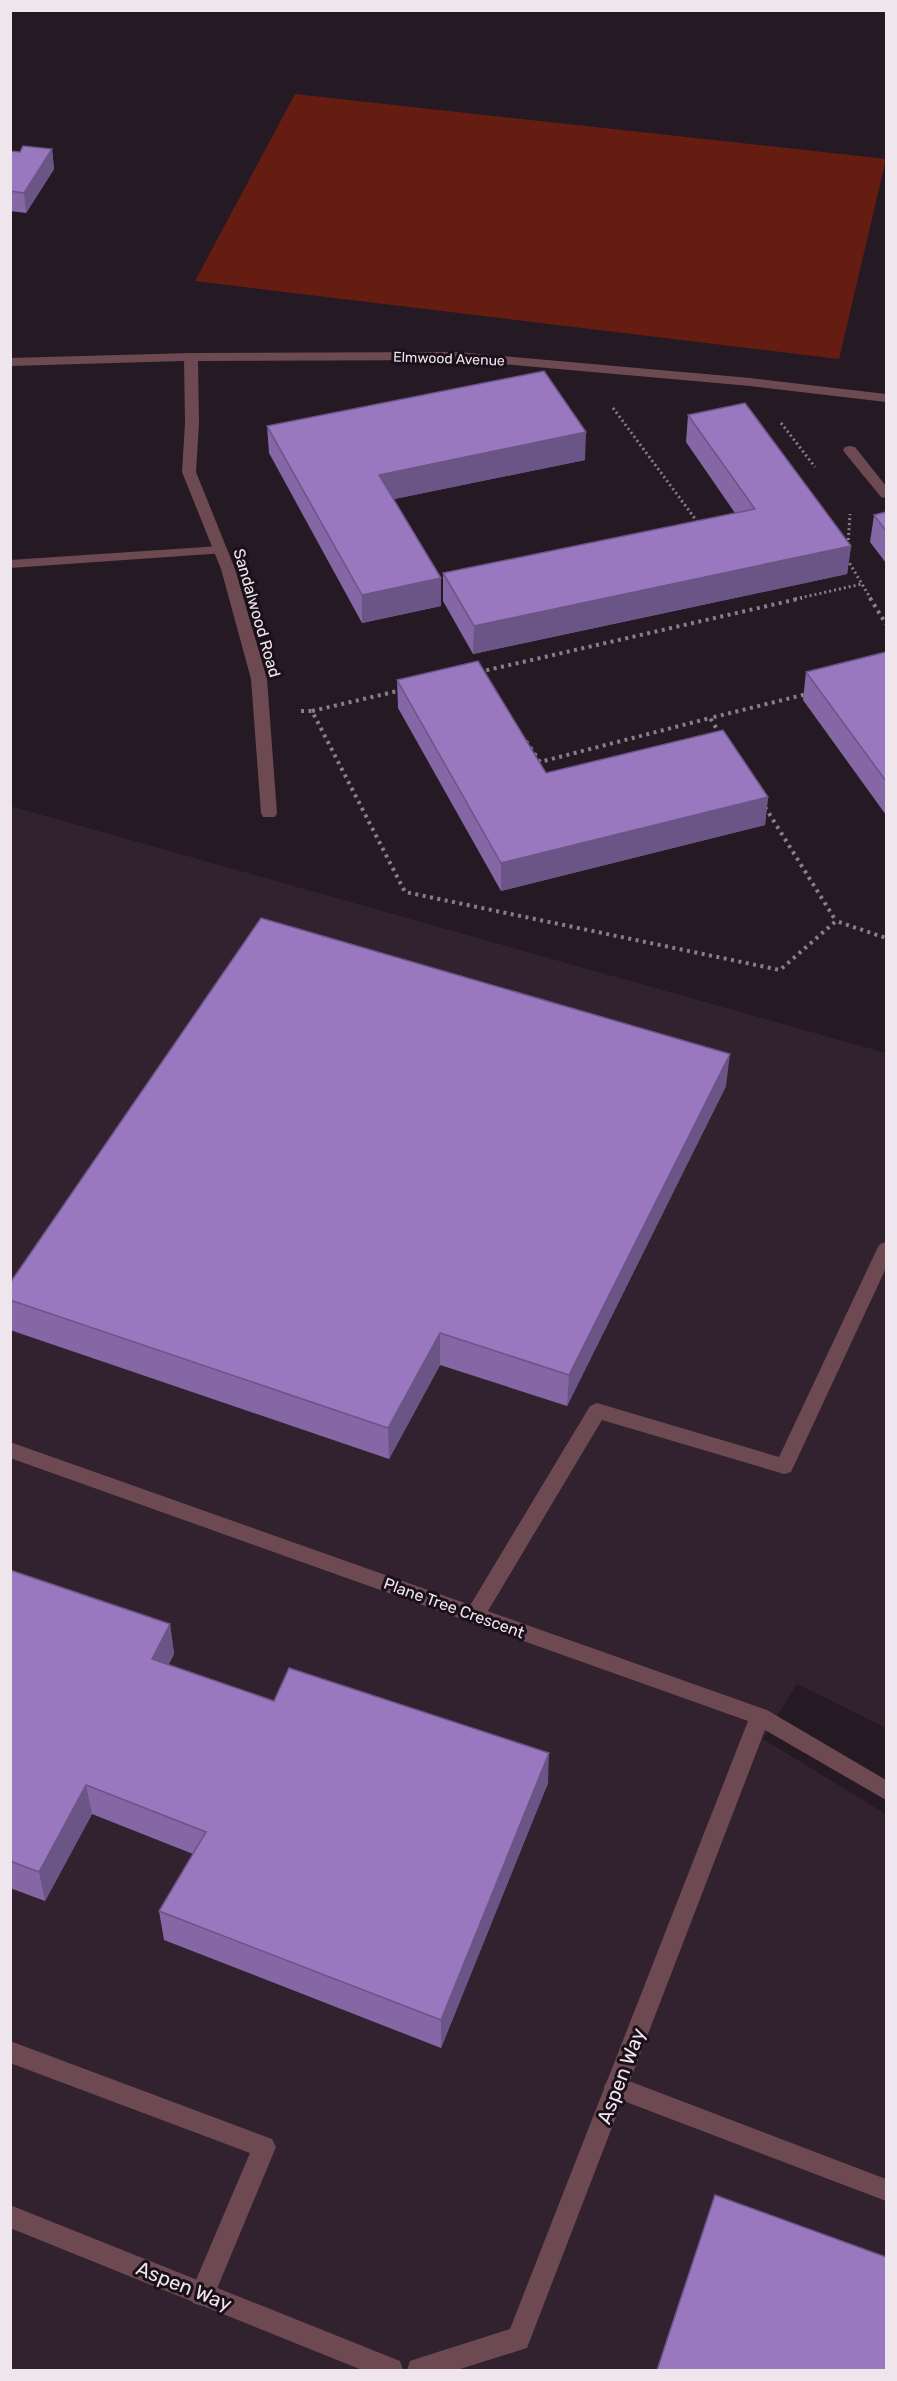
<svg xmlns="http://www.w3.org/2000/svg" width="897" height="2381" font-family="Rubik,sans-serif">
	<rect width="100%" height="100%" fill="#251923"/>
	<path fill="#32212e" d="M10,806L886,1053V1728L797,1684L763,1739L886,1814V2370H11Z"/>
	<path fill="#651d12" d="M295,94L886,159L839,359L195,281Z"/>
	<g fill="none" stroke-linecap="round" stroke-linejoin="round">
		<g stroke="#897f87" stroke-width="3" stroke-dasharray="2 3" stroke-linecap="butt">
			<path d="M613,408L699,524"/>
			<path d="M781,423L815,467"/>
			<path d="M848,545L850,514"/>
			<path d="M847,559L871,599"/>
			<path d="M795,599L862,584"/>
		</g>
		<g stroke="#897f87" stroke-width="4" stroke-dasharray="3 4.5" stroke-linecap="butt">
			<path d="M870,598L886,624"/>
			<path d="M479,672L802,598"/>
			<path d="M301,711H312L405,892L780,970L836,921L886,938"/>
			<path d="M312,711L402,690"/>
			<path d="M720,734L710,718L807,694"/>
			<path d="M526,741L540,762L710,718"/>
			<path d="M765,807L836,921"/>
		</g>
		<g fill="#6d4a52" fill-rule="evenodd">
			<path d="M850,446L855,447L886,486V498L881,497L845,453L843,450L845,447Z"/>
			<path d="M220,546L227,550L225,553L10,568V560Z"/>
			<path d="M886,1242V1268L791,1472L784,1474L602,1420L482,1621L475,1624L468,1621L465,1615L468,1609L590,1406L597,1403L779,1457L877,1249L880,1244Z"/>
			<path d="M10,2041L272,2139L276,2147L211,2303L202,2306L193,2303L190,2294L250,2153L10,2063Z"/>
			<path d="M616,2076L886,2179V2201L608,2095L604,2087L608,2079Z"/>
		</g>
		<g fill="#6d4a52" fill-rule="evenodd">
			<path d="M458,352L750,378L886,394V402L750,386L458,360L198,361L199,423L196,472L235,569L267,679L277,813L275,817H263L261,813L251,679L221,569L182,472L185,423L184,361L10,366V358L191,353Z"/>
			<path d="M10,1442L767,1710L886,1780V1800L765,1730L527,2348L457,2370H407L410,2361L419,2358L510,2329L748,1721L10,1458Z"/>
			<path d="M10,2205L400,2361L403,2370H362L10,2228Z"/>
		</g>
	</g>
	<g fill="#8467a4">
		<path d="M52,149L54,169L26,213L10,211V151L20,152Z"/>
		<path d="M688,415L851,546L847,574L473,654L443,601V573L735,513L686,442Z"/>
		<path d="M267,426L585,460L394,499L441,606L362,623L269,453Z"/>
		<path d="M886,512V563L870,542L874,515Z"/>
		<path d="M886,652V815L803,700L806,672Z"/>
		<path d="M397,680L546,773L768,797L765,825L501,891L398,708Z"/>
		<path d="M726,1086L567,1406L440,1365L389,1459L10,1330V1283Z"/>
		<path d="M10,1570L170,1624L174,1654L168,1665L274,1701L548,1783L441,2048L164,1940L159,1911L193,1854L92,1814L45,1901L10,1888Z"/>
	</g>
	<g fill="#6b5486">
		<path d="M52,149L54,169L26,213L24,193Z"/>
		<path d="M586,432L585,460L380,502L379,475Z"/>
		<path d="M851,546L847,574L473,654L474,626Z"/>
		<path d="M441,578V606L362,623V595Z"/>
		<path d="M768,797L765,825L501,891V863Z"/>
		<path d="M730,1054L726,1086L567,1406L569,1375Z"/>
		<path d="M440,1333V1365L389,1459L388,1428Z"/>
		<path d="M170,1624L174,1654L157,1689L152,1659Z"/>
		<path d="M549,1753L548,1783L441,2048V2020Z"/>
		<path d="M86,1785L92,1814L45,1901L39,1872Z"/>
	</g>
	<g fill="#9978bf" stroke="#6b5486" stroke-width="1.5">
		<path d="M23,146L52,149L24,193L10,191V151L20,152Z"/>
		<path d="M544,371L586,432L379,475L441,578L362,595L267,426Z"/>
		<path d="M745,403L851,546L474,626L443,573L755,509L688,415Z"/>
		<path d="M886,512V531L874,515Z"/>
		<path d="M886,652V781L806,672Z"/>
		<path d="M478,661L546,773L723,730L768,797L501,863L397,680Z"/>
		<path d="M261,918L730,1054L569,1375L440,1333L388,1428L10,1300V1283Z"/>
		<path d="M10,1570L170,1624L152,1659L274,1701L289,1668L549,1753L441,2020L159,1911L206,1832L86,1785L39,1872L10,1861Z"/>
		<path d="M715,2195L886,2257V2370H657Z"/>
	</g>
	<g text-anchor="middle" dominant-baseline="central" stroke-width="6" stroke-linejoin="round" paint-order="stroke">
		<g font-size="14" fill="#eee6ec" stroke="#1b1019">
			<text transform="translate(449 359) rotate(2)">Elmwood Avenue</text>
		</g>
		<g font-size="16" fill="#eee6ec" stroke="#1b1019">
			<text transform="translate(257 613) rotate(74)">Sandalwood Road</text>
			<text transform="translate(454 1608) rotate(20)">Plane Tree Crescent</text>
		</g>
		<g font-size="20" fill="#eee6ec" stroke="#1b1019">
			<text transform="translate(621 2076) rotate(-69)">Aspen Way</text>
			<text transform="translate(184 2286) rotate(22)">Aspen Way</text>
		</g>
	</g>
	<rect width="897" height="2381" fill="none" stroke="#eee6ec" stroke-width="24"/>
</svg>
